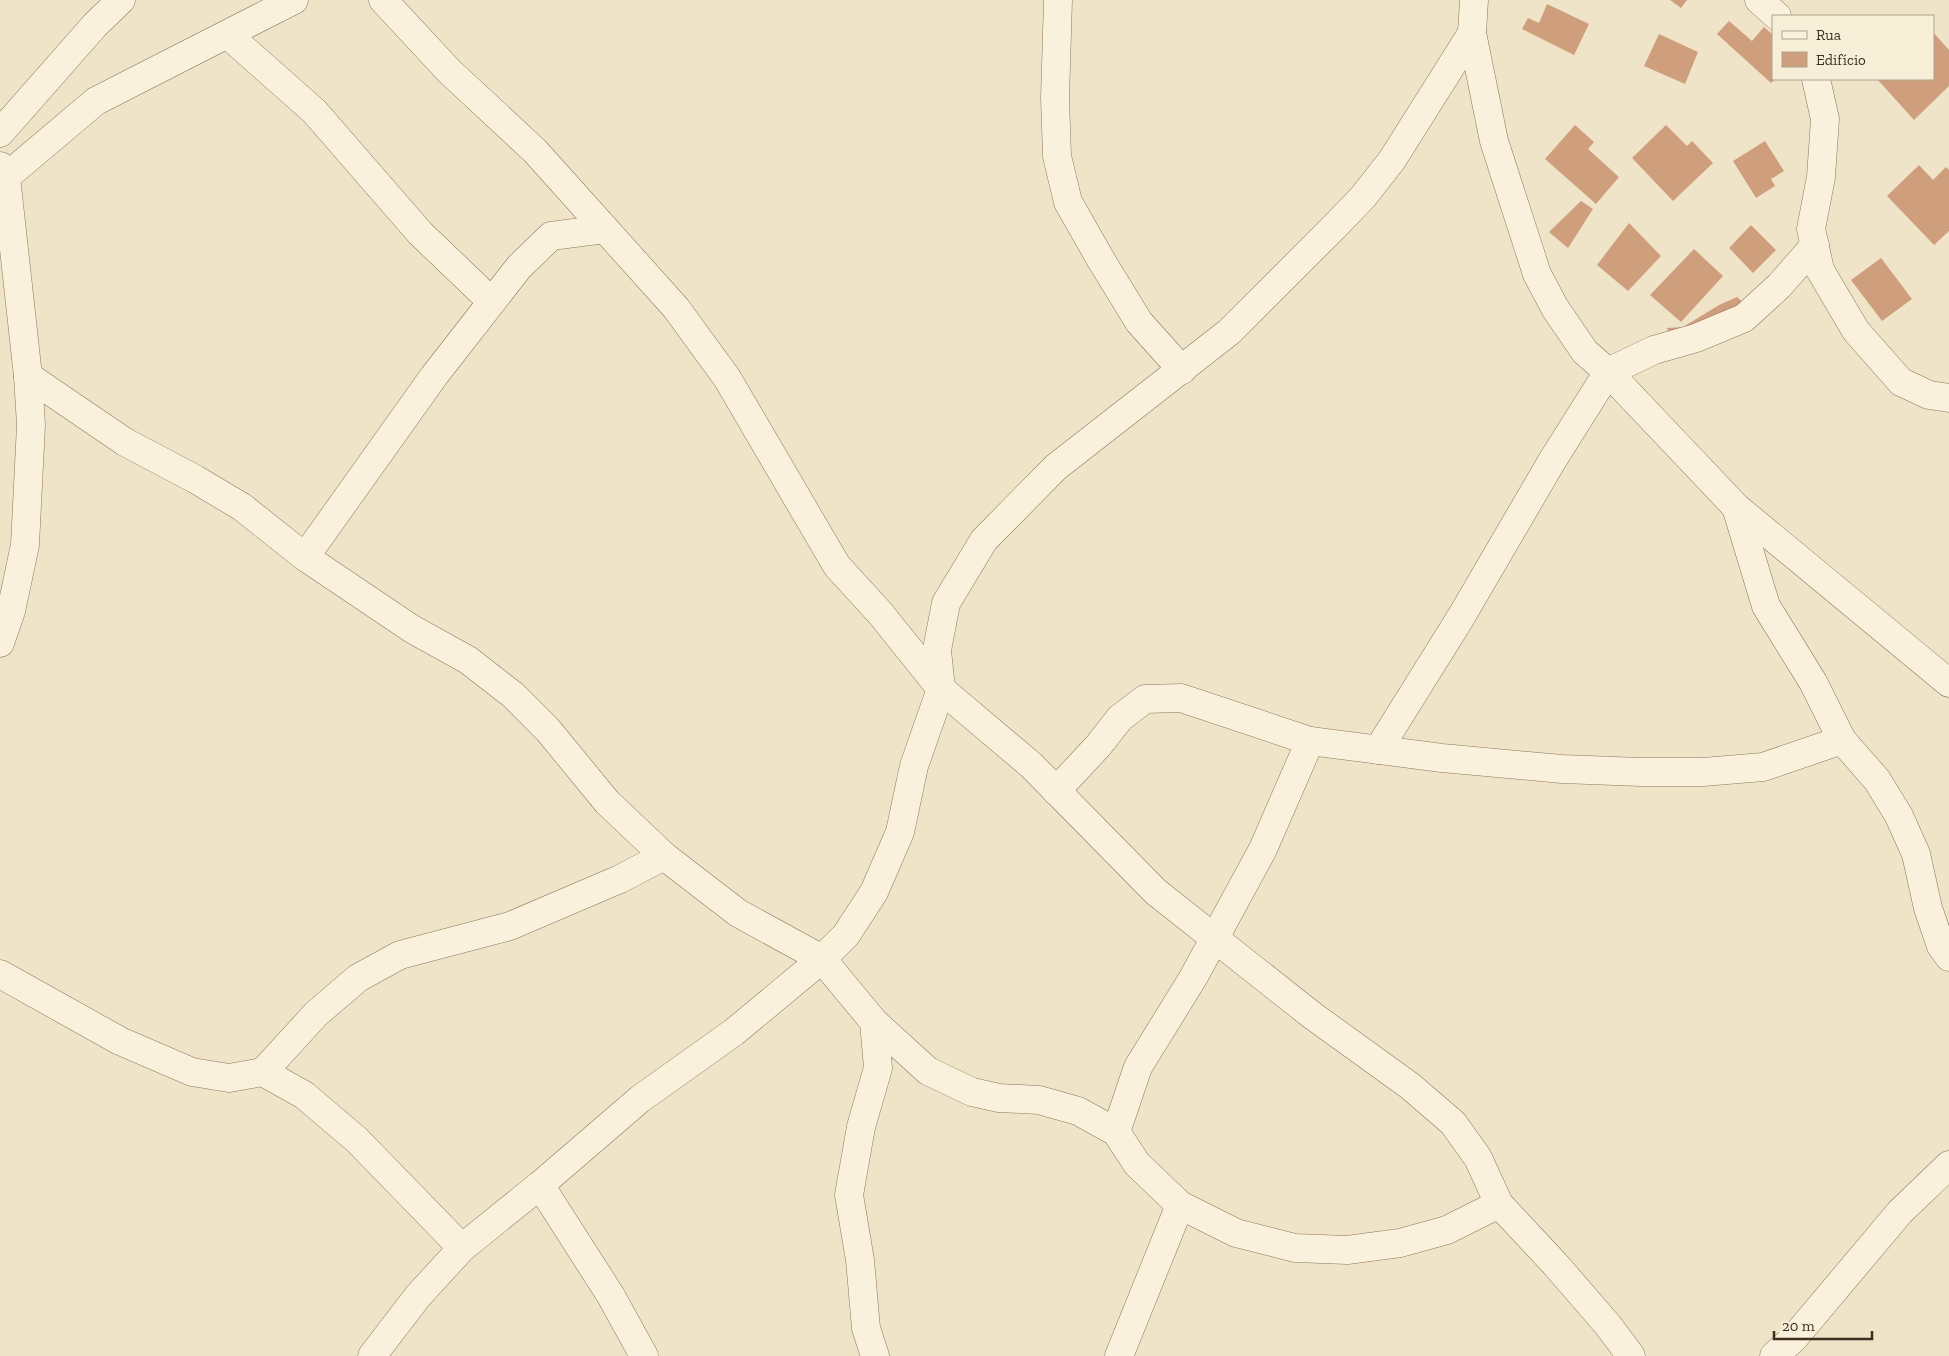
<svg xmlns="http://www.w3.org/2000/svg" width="1949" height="1356" font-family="'Zilla Slab',serif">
	<rect width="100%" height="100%" fill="#f0e4c8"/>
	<g fill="#cf9f7d">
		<path d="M1670,0H1687L1681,8Z"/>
		<path d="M1547,4L1589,24L1574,55L1522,29L1528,18L1539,23Z"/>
		<path d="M1729,21L1752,41L1764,27L1773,35V79H1775L1771,83L1717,34Z"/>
		<path d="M1933,32L1949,50V86L1914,120L1877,79H1933Z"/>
		<path d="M1659,34L1698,52L1685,84L1644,66Z"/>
		<path d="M1575,125L1594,142L1588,149L1619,177L1596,204L1545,159Z"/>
		<path d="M1666,125L1687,146L1692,141L1713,163L1673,201L1632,158Z"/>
		<path d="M1765,141L1784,171L1771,179L1775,186L1756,198L1733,161Z"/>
		<path d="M1919,165L1933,180L1946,167L1949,170V231L1934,245L1887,196Z"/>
		<path d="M1581,201L1593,209L1568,248L1549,232Z"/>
		<path d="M1629,223L1661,256L1628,291L1597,265Z"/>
		<path d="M1751,225L1776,250L1753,273L1729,248Z"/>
		<path d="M1694,249L1723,276L1681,322L1650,295Z"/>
		<path d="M1881,258L1912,299L1882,321L1851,280Z"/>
		<path d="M1737,297L1747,306L1671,341L1667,328L1683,327L1719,305Z"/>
	</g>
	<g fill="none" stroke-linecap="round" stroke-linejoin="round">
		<defs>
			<g id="minor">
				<path d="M383,0L449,71L535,151L676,308L727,378L837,566L880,613L941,689L1031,765L1156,892L1313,1016L1410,1086L1453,1123L1478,1158L1499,1204L1555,1264L1607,1324L1631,1356"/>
				<path d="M1058,0L1055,98L1057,156L1068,202L1101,260L1139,322L1182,370"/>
				<path d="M1474,0L1472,33L1494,141L1537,274L1555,308L1585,352L1608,372L1736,507L1949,683"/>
				<path d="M1759,0L1777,16"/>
				<path d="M228,35L314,111L420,233L491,301"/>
				<path d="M1816,79L1825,119L1821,177L1811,229L1820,270L1856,331L1901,382L1929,395L1949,398"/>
				<path d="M0,166L6,177L28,376L31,425L25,545L11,611L0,643"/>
				<path d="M6,177L96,101L294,0"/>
				<path d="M28,376L125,442L195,479L242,507L305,557L412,629L468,660L513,695L548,730L607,802L664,856L738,913L822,959L874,1022L878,1068L861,1127L849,1195L860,1260L866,1328L875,1356"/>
				<path d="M1736,507L1766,606L1813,682L1842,740L1877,780L1899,816L1916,854L1928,908L1941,946L1949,957"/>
				<path d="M305,557L434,376L519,267L551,236L605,229"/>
				<path d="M1378,750L1461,617L1552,461L1608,372L1654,350L1696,338L1744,318L1779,286L1815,245"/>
				<path d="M1056,791L1098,746L1120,718L1145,699L1181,698L1310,741L1442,758L1562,769L1641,772H1703L1763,767L1842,740"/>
				<path d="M0,974L120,1041L192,1072L229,1078L263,1072L304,1095L357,1140L462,1248"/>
				<path d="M874,1022L928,1071L972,1092L999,1098L1039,1100L1078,1111L1116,1132L1137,1164L1180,1205L1236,1233L1295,1248L1347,1250L1400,1243L1447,1230L1499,1204"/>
				<path d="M263,1072L316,1014L358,978L400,955L510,926L620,879L664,856"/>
				<path d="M1116,1132L1138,1067L1193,978L1263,849L1310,741"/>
				<path d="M540,1185L611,1296L644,1356"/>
				<path d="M372,1356L418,1296L462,1248L540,1185L640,1099L734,1032L822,959L846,935L874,892L900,832L914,766L941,689L937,650L946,603L984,540L1056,467L1229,332L1339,222L1363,197L1392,160L1472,33"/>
				<path d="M1119,1356L1180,1205"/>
				<path d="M1774,1356L1794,1338L1900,1212L1949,1165"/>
			</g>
			<path id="tertiary" d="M0,133L95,25L121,0"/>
		</defs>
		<use href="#minor" stroke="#8d765c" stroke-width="29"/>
		<use href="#tertiary" stroke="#8d765c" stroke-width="29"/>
		<use href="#minor" stroke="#faf1dc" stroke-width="28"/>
		<use href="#tertiary" stroke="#faf1dc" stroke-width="28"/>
	</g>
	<rect x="1772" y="15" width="162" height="65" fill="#f7eed8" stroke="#ada18e"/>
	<rect x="1782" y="31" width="25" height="8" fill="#faf1dc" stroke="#ada18e"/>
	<text x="1816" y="40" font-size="15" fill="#3d2e20">Rua</text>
	<rect x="1782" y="52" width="25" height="15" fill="#cf9f7d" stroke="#ada18e"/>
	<text x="1816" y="65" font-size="15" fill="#3d2e20">Edifício</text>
	<path d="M1774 1331v8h98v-8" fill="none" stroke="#3d2e20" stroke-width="2.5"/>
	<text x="1782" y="1331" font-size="15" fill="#3d2e20" stroke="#f7eed8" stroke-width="4" paint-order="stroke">20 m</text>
</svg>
